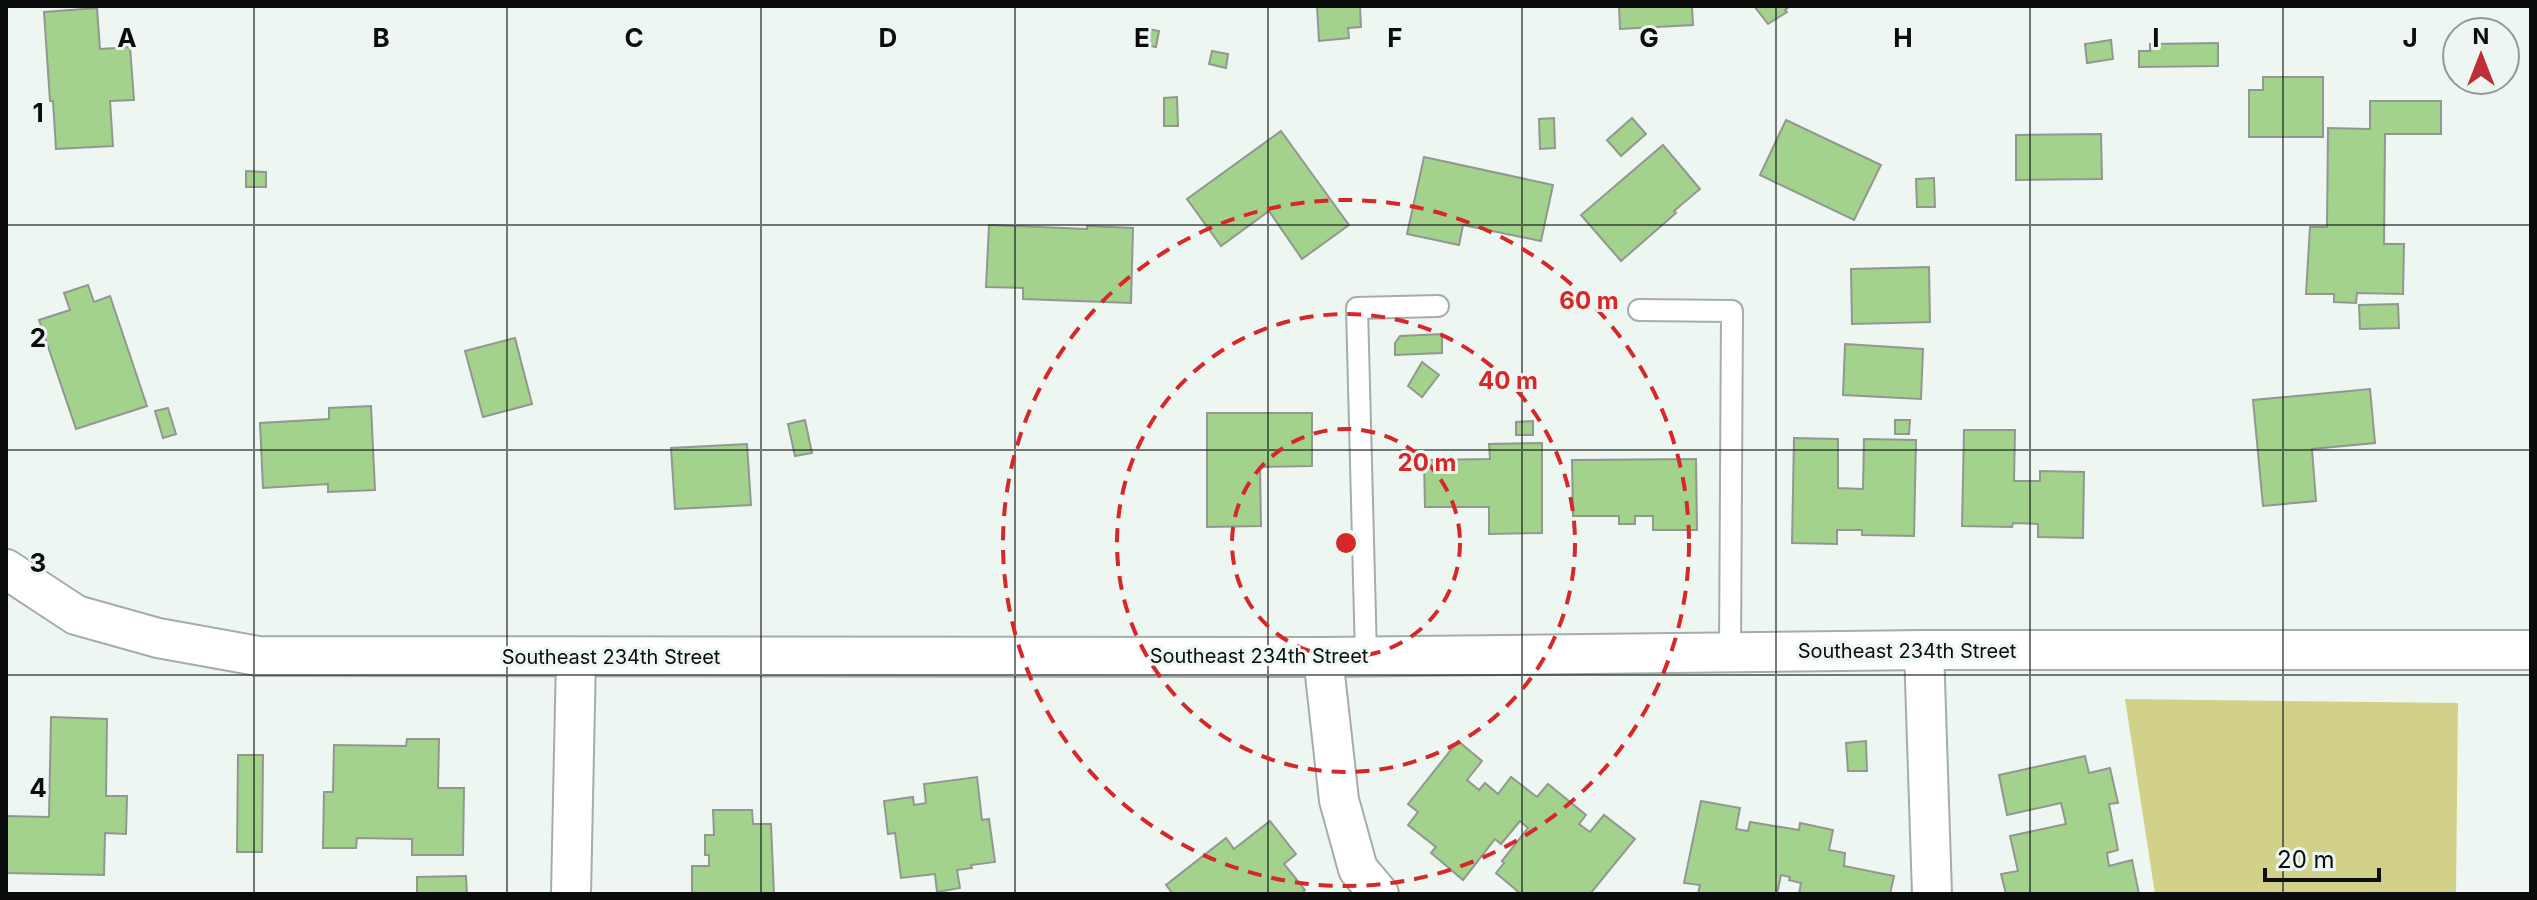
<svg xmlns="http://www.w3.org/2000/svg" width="2537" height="900" font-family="Inter,sans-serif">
	<rect width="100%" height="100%" fill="#eef6f2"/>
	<path fill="#d1d189" d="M2125,699L2458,703L2456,894H2155Z"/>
	<g fill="#a3d28c" stroke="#929790" stroke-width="2">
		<path d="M1317,6H1360L1361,27L1348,28L1349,38L1319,41Z"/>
		<path d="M1619,6H1692L1693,25L1620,29Z"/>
		<path d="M1754,6H1790L1785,10L1787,12L1768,24Z"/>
		<path d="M97,8L100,49L130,47L134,100L110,101L113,146L56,149L53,101H50L44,12Z"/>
		<path d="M1138,27L1159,31L1156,47L1136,43Z"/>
		<path d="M2111,40L2113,59L2087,63L2085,44Z"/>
		<path d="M2218,43V66L2139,67V51H2150V44Z"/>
		<path d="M1212,51L1228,54L1226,68L1209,64Z"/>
		<path d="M2263,77H2323V137H2249V90H2263Z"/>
		<path d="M1177,97L1178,126H1164V98Z"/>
		<path d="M2370,101H2441V134H2385L2384,244H2404L2403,294L2357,293L2356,303L2334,302V294H2306L2310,227H2327L2328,128L2370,129Z"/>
		<path d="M1554,118L1555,148L1540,149L1539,119Z"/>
		<path d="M1632,118L1646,134L1621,156L1607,140Z"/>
		<path d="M1786,120L1881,165L1854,220L1760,175Z"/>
		<path d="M1281,131L1349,225L1302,259L1269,211L1221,246L1187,199Z"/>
		<path d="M2101,134L2102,179L2016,180V135Z"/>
		<path d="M1663,145L1700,189L1674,211L1676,213L1621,261L1581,215Z"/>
		<path d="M1424,157L1553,185L1541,241L1463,225L1459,245L1407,234Z"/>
		<path d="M246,171L266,172V187H246Z"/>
		<path d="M1934,178L1935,207H1917L1916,179Z"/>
		<path d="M989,225L1087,229V226L1133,228L1131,303L1023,299V288L986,287Z"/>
		<path d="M1929,267L1930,322L1852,324L1851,269Z"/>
		<path d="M88,285L94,302L110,296L147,406L76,429L39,320L70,310L64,293Z"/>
		<path d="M2398,304L2399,328L2360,329L2359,305Z"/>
		<path d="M1442,334V353L1395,355V343L1400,336Z"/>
		<path d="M515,338L532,404L483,417L465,351Z"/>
		<path d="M1845,344L1923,349L1921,399L1843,395Z"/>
		<path d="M1422,362L1439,375L1422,397L1408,386Z"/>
		<path d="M2370,389L2375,443L2312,449L2316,501L2263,506L2253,400Z"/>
		<path d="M371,406L375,490L328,492V484L263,488L260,423L329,419V408Z"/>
		<path d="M168,408L176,434L163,438L155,411Z"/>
		<path d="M1207,413H1312V466L1260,467L1261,526L1207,527Z"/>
		<path d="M805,420L812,453L795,456L788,424Z"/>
		<path d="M1895,420H1910L1909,434H1895Z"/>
		<path d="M1533,421V435H1516V422Z"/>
		<path d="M1964,430H2015L2014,481H2040V471L2084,472L2083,538L2038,537V524L2013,523L2012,527L1962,526Z"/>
		<path d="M1794,438L1838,439V488L1863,489L1864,439L1916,440L1914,536L1862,535V530H1837V544L1792,543Z"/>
		<path d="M1542,443V533L1489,534V507H1425L1424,460L1490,459L1489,444Z"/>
		<path d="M747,444L751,505L675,509L671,448Z"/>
		<path d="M1696,459L1697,530H1653V516H1635V524H1619V516H1573L1572,460Z"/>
		<path d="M51,717L107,719L106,796H127L126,834L105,833L104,875L6,873V816L49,817Z"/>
		<path d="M407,739H439L438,788H464L463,855H412V839L357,838L356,848H323L324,792H333L334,745L406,746Z"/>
		<path d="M1458,741L1482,761L1467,780L1479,790L1485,783L1498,794L1511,777L1537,797L1548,784L1586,815L1579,824L1590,832L1604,815L1635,839L1590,894H1521L1496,873L1504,863L1502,861L1528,828L1520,821L1501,844L1495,839L1463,880L1431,853L1436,847L1408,825L1418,812L1408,804Z"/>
		<path d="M1866,741L1867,771H1848L1846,743Z"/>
		<path d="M238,755H263L262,852H237Z"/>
		<path d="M2085,756L2089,773L2110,768L2118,803L2109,804L2118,850L2107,853L2109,866L2132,860L2139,894H2006L2001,874L2018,871L2010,836L2066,824L2061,803L2007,815L1999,775Z"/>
		<path d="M977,777L982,820L989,819L995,862L971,865L972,868L957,870L960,888L937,892L935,874L901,878L895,833L888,834L884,801L913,797L914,805L926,803L924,784Z"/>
		<path d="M1701,801L1740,808L1736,829L1748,831L1750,822L1799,830L1800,823L1833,830L1829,850L1845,853L1844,866L1894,876L1890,894H1799L1801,883L1789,880L1790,877L1781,875L1777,894H1698L1700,885L1684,883Z"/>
		<path d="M713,810H752L753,824H771L774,894H692V866H709V855H705V835H714Z"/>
		<path d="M1270,821L1296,854L1284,864L1305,890L1301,894H1173L1166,885L1226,838L1234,849Z"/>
		<path d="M466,876L467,894H407H417V877Z"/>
	</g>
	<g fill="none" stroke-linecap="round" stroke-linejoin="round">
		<defs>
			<g id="service">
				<path d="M1639,310L1732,311L1730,652"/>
				<path d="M1366,656L1357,308L1438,306"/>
			</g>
			<g id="minor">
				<path d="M6,569L76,615L158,638L258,656L1323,657L1924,650H2531"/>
				<path d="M1924,650L1932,894"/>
				<path d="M1323,657L1339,800L1358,869L1379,894"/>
				<path d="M571,894L576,657"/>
			</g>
		</defs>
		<use href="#service" stroke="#a4ada8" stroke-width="24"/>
		<use href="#minor" stroke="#a4ada8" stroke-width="42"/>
		<use href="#service" stroke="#fff" stroke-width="20"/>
		<use href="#minor" stroke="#fff" stroke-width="38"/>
	</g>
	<path fill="none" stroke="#0b0d0c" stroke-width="2" stroke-opacity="0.55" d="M254,6V894M507,6V894M761,6V894M1015,6V894M1268,6V894M1522,6V894M1776,6V894M2030,6V894M2283,6V894M6,225H2531M6,450H2531M6,675H2531"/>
	<g fill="none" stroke="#d62828" stroke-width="4" stroke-dasharray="14 10">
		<circle cx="1346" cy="543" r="114"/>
		<circle cx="1346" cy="543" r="229"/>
		<circle cx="1346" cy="543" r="343"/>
	</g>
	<g text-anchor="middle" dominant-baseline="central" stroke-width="6" stroke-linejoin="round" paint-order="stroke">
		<g font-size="20" fill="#0b0d0c" stroke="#eef6f2">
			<text x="1907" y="651">Southeast 234th Street</text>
			<text x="1259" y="656">Southeast 234th Street</text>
			<text x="611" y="657">Southeast 234th Street</text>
		</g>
	</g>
	<g font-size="26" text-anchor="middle" font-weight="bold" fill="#0b0d0c" stroke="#eef6f2" stroke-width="6" stroke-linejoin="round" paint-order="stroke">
		<text x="127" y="47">A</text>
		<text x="381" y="47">B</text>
		<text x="634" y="47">C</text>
		<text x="888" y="47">D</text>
		<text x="1142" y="47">E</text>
		<text x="1395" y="47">F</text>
		<text x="1649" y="47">G</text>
		<text x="1903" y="47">H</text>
		<text x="2156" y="47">I</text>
		<text x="2410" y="47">J</text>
		<text x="38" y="122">1</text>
		<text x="38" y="347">2</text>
		<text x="38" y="572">3</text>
		<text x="38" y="797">4</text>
	</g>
	<circle cx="1346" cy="543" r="12" fill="#d62828" stroke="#eef6f2" stroke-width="4"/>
	<g font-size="24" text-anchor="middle" font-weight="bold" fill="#d62828" stroke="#eef6f2" stroke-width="6" stroke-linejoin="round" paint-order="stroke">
		<text x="1589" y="309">60 m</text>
		<text x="1508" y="389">40 m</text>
		<text x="1427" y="471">20 m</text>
	</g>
	<rect width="2537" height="900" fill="none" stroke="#0b0d0c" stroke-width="16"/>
	<g transform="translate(2481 56)"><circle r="38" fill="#eef6f2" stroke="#939996" stroke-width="2"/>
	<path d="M0-6L14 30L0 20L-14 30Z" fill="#be2e34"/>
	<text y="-12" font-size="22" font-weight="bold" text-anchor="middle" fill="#0b0d0c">N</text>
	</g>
	<path d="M2265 868v12h114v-12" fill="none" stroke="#0b0d0c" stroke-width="4"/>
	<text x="2277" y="868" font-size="24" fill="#0b0d0c" stroke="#eef6f2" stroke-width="6" paint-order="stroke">20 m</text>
</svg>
